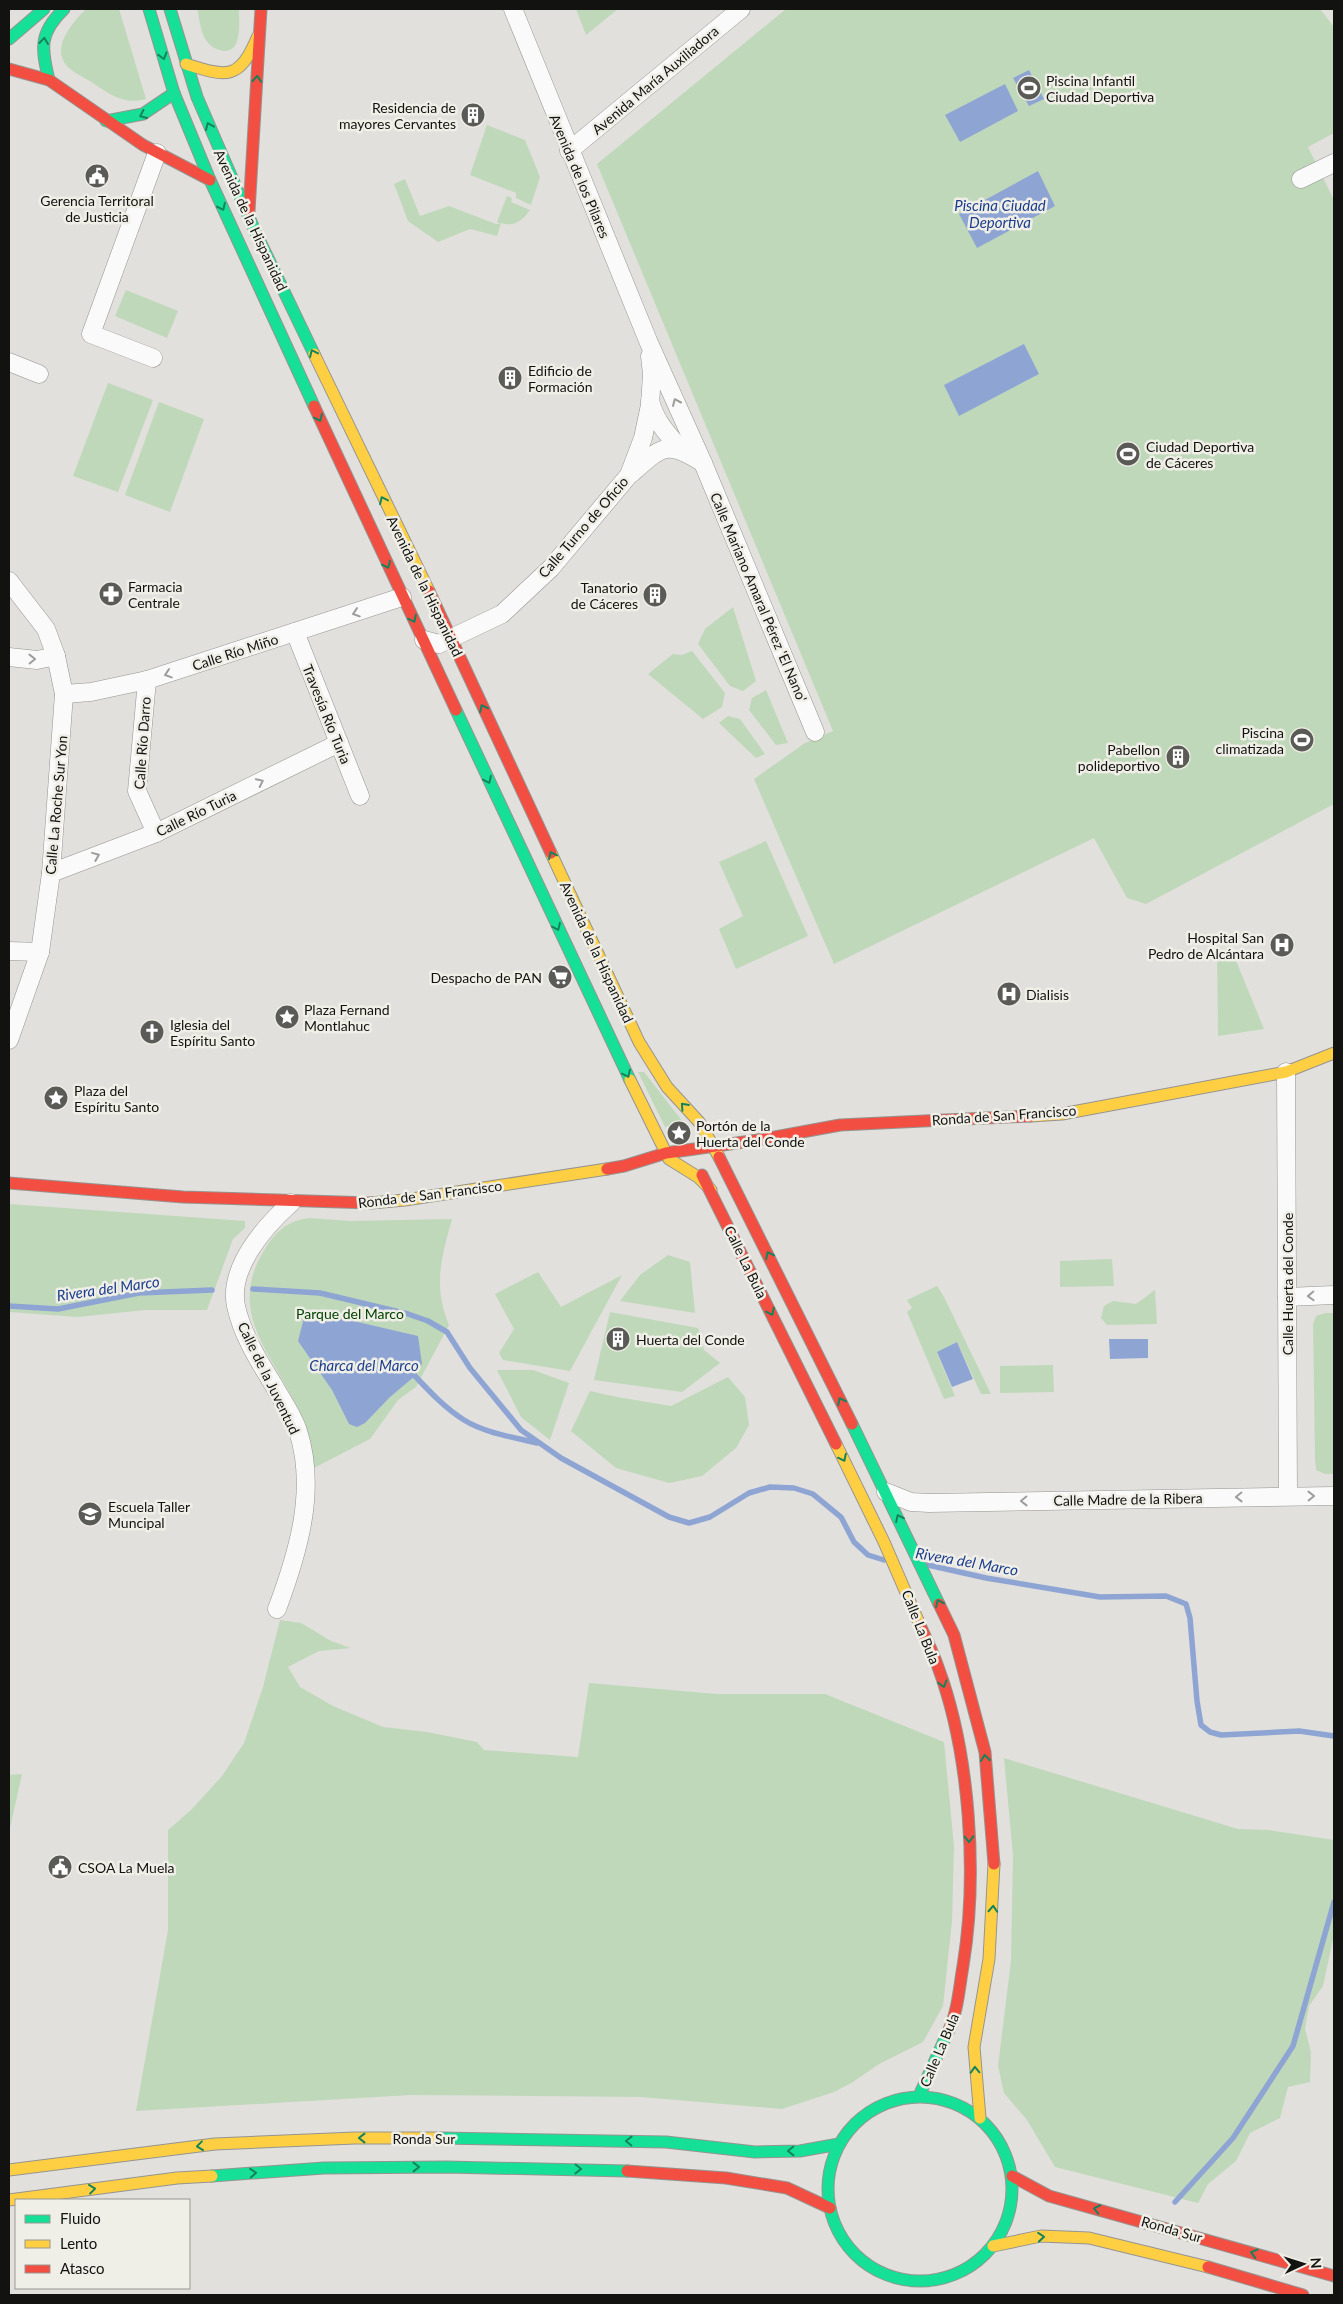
<svg xmlns="http://www.w3.org/2000/svg" width="1343" height="2304" font-family="Lato,sans-serif">
	<rect width="100%" height="100%" fill="#e1e0dc"/>
	<g fill="#bfd8ba">
		<path d="M86,9H119L146,99C125,105 110,95 93,83C85,78 74,73 67,66C50,47 74,21 86,9Z"/>
		<path d="M197,9H239C239,19 241,38 234,47C230,51 225,52 220,50C201,45 201,25 197,9Z"/>
		<path d="M576,9H618L586,35Z"/>
		<path d="M786,9H1320L1334,27V133L1308,147L1334,200V804L1146,904L1127,898L1094,838L834,964L754,779L805,743L833,731L597,164Z"/>
		<path d="M487,125L525,140L540,177L531,205L516,198V193L470,175Z"/>
		<path d="M405,179L420,216L449,206L496,224H500L497,222L507,196L512,198L511,202L530,210C522,221 515,227 501,223L497,236L470,229L438,242L408,221L394,184Z"/>
		<path d="M126,290L178,311L167,338L115,316Z"/>
		<path d="M108,383L153,400L118,492L73,476Z"/>
		<path d="M159,402L204,419L170,512L125,495Z"/>
		<path d="M733,607L756,681L743,691L730,686L698,644L705,629Z"/>
		<path d="M692,651L725,693L722,707L703,719L648,674L673,654L682,655Z"/>
		<path d="M766,690L788,743L776,745L749,710L752,698Z"/>
		<path d="M728,716L740,719L765,754L756,758L719,723Z"/>
		<path d="M766,841L808,936L736,969L719,929L743,916L719,862Z"/>
		<path d="M1232,951L1264,1029L1218,1036L1217,953Z"/>
		<path d="M638,1072H644L683,1122L665,1127Z"/>
		<path d="M9,1204L245,1221V1228L233,1239L207,1310H145L78,1317L9,1312Z"/>
		<path d="M309,1218L351,1221L452,1219C441,1259 433,1286 449,1325L416,1387L398,1400L370,1439L314,1468C310,1445 305,1424 295,1403C268,1350 227,1309 265,1249C276,1231 287,1221 309,1218Z"/>
		<path d="M668,1255L690,1262L695,1313L620,1301L640,1275Z"/>
		<path d="M1112,1259L1114,1286L1060,1287V1261Z"/>
		<path d="M538,1272L561,1307L622,1275L570,1371L503,1360L499,1353L514,1329L495,1294Z"/>
		<path d="M937,1286L944,1297L991,1394H981L957,1342L937,1353L955,1396L944,1399L907,1312L912,1308L907,1300Z"/>
		<path d="M1155,1290L1157,1324L1107,1325L1101,1318L1104,1306L1113,1301L1136,1304Z"/>
		<path d="M610,1312L698,1328L704,1350L720,1363L682,1392L594,1380Z"/>
		<path d="M1325,1313H1334V1474H1325L1316,1470L1315,1459L1313,1324L1316,1316Z"/>
		<path d="M1053,1365L1054,1392L1000,1393V1366Z"/>
		<path d="M497,1370H533L569,1383L550,1440L521,1417Z"/>
		<path d="M728,1377L745,1397L749,1425L736,1448L702,1476L669,1483L616,1468L571,1431L590,1391L617,1397L671,1406Z"/>
		<path d="M280,1620L301,1623L331,1641L351,1648L319,1651L288,1667L300,1687L333,1706L383,1727L427,1732L477,1742L484,1750L578,1757L589,1683L717,1694H825L944,1742L954,1846L952,1921L943,2006L923,2042L879,2064L853,2082L834,2092L782,2109L641,2097L411,2095L136,2111L168,1930V1830L191,1810L222,1776L244,1743L263,1687Z"/>
		<path d="M1004,1758L1238,1829L1268,1830L1334,1840V1935L1323,1986L1309,2006L1305,2029L1311,2052L1310,2082L1288,2087L1280,2118L1250,2133L1236,2161L1208,2184L1198,2203L1055,2167L1027,2120L1004,2093L998,2066L1011,1961L1013,1855Z"/>
		<path d="M22,1774L10,1828L9,1831V1775Z"/>
	</g>
	<g fill="#8ea5d4">
		<path d="M1029,70L1044,99L1029,106L1013,78Z"/>
		<path d="M1005,84L1018,111L960,142L945,115Z"/>
		<path d="M1038,171L1055,206L977,248L959,214Z"/>
		<path d="M1024,344L1039,374L959,416L944,385Z"/>
		<path d="M306,1310L418,1336L422,1364L415,1376L390,1397L365,1423L357,1427L349,1424L332,1390L298,1341Z"/>
		<path d="M1109,1339H1148V1358L1110,1359Z"/>
		<path d="M957,1342L973,1379L952,1387L937,1352Z"/>
	</g>
	<g fill="none" stroke-linecap="round" stroke-linejoin="round">
		<g stroke="#8ea5d4" stroke-width="5.5">
			<path d="M253,1289L320,1293L408,1314L428,1321L447,1332L470,1368L521,1430L561,1458L669,1517L689,1523L710,1517L749,1493L770,1487L794,1488L813,1494L841,1517L854,1542L868,1555L884,1560"/>
			<path d="M9,1306L58,1309L139,1293L212,1290"/>
			<path d="M415,1376C430,1392 445,1408 464,1420C485,1433 513,1437 537,1443"/>
			<path d="M928,1565L986,1578L1100,1597L1166,1596L1186,1604L1190,1618L1197,1701L1201,1725L1210,1732L1221,1735L1299,1731L1334,1736"/>
			<path d="M1175,2202L1233,2138L1293,2046L1334,1902"/>
		</g>
		<defs>
			<g id="street">
				<path d="M513,9L649,343L703,463"/>
				<path d="M569,151L741,9"/>
				<path d="M1301,179L1334,163"/>
				<path d="M153,358L91,334L157,153"/>
				<path d="M9,362L39,374"/>
				<path d="M650,401C656,422 667,434 681,449"/>
				<path d="M632,473C662,446 667,440 703,463L815,732"/>
				<path d="M9,581L46,629L56,656L64,694L51,873L40,952L9,1040"/>
				<path d="M295,632L360,796"/>
				<path d="M424,640L439,644L502,614L551,568L629,475L643,438L650,405L652,374L650,356"/>
				<path d="M9,657L37,660L56,656"/>
				<path d="M147,680L137,791L156,833"/>
				<path d="M64,694L91,692L147,680L402,597"/>
				<path d="M51,873L156,833L339,743"/>
				<path d="M9,951L40,952"/>
				<path d="M1286,1072L1288,1496"/>
				<path d="M1287,1297L1334,1295"/>
				<path d="M886,1492L911,1502L929,1503L1334,1496"/>
				<path d="M277,1609C298,1553 317,1490 298,1431C293,1415 281,1399 273,1384C258,1360 242,1334 236,1306C228,1268 265,1226 291,1203"/>
			</g>
			<g id="fast">
				<path d="M149,9L174,93L210,180L314,406"/>
				<path d="M170,9L197,97L255,231L314,354"/>
				<path d="M9,39L44,9"/>
				<path d="M49,80C41,48 39,33 64,9"/>
				<path d="M106,121L143,114L174,93"/>
				<path d="M456,710L630,1080"/>
				<path d="M852,1424L939,1604"/>
				<path d="M919,2096L948,2032"/>
				<circle cx="920" cy="2189" r="92"/>
				<path d="M440,2138L666,2142L755,2152L800,2151L839,2144"/>
				<path d="M212,2176L324,2168L447,2167L627,2171"/>
			</g>
			<g id="slow">
				<path d="M186,64C227,77 239,81 258,36"/>
				<path d="M314,354L429,591"/>
				<path d="M551,853L639,1042L667,1087L700,1123L719,1157"/>
				<path d="M630,1080L669,1159L698,1177L711,1190"/>
				<path d="M1031,1116L1062,1114L1286,1072L1334,1053"/>
				<path d="M371,1203L405,1200L607,1169"/>
				<path d="M836,1444L884,1542L920,1625"/>
				<path d="M980,2118L974,2047L989,1959L994,1864"/>
				<path d="M9,2170L215,2144L355,2138H440"/>
				<path d="M9,2200L177,2178L212,2176"/>
				<path d="M993,2246L1041,2236L1089,2238L1208,2267"/>
			</g>
			<g id="jam">
				<path d="M9,69L49,80L143,145L210,180"/>
				<path d="M249,211L261,9"/>
				<path d="M314,406L456,710"/>
				<path d="M429,591L551,853"/>
				<path d="M719,1157L852,1424"/>
				<path d="M607,1169L624,1166L666,1153L758,1140L840,1125L1031,1116"/>
				<path d="M702,1175L836,1444"/>
				<path d="M9,1183L183,1197L371,1203"/>
				<path d="M939,1604L954,1635L985,1752L994,1864"/>
				<path d="M920,1625C926,1639 933,1652 938,1667C970,1753 978,1875 963,1966C959,1989 958,2011 948,2032"/>
				<path d="M627,2171L726,2178L787,2188L830,2208"/>
				<path d="M1012,2176L1049,2196L1334,2276"/>
				<path d="M1208,2267L1303,2295"/>
			</g>
		</defs>
		<use href="#street" stroke="#959491" stroke-width="19"/>
		<use href="#fast" stroke="#959491" stroke-width="13"/>
		<use href="#slow" stroke="#959491" stroke-width="13"/>
		<use href="#jam" stroke="#959491" stroke-width="13"/>
		<use href="#street" stroke="#fafafa" stroke-width="18"/>
		<use href="#fast" stroke="#16e098" stroke-width="11"/>
		<use href="#slow" stroke="#ffcf43" stroke-width="11"/>
		<use href="#jam" stroke="#f24e42" stroke-width="11"/>
	</g>
	<defs><path id="oneway-chevron" d="M-2-3.5L2.5 0L-2 3.5" fill="none" stroke-width="1.6" stroke-linecap="round" stroke-linejoin="round" transform="scale(1.25)"/></defs>
	<g stroke="#14835b">
		<use href="#oneway-chevron" transform="translate(44 41) rotate(-83)"/>
		<use href="#oneway-chevron" transform="translate(163 56) rotate(74)"/>
		<use href="#oneway-chevron" transform="translate(257 79) rotate(-86)"/>
		<use href="#oneway-chevron" transform="translate(143 115) rotate(155)"/>
		<use href="#oneway-chevron" transform="translate(209 126) rotate(-113)"/>
		<use href="#oneway-chevron" transform="translate(222 207) rotate(65)"/>
		<use href="#oneway-chevron" transform="translate(313 353) rotate(-115)"/>
		<use href="#oneway-chevron" transform="translate(319 418) rotate(65)"/>
		<use href="#oneway-chevron" transform="translate(383 500) rotate(-115)"/>
		<use href="#oneway-chevron" transform="translate(387 565) rotate(65)"/>
		<use href="#oneway-chevron" transform="translate(413 619) rotate(64)"/>
		<use href="#oneway-chevron" transform="translate(483 708) rotate(-115)"/>
		<use href="#oneway-chevron" transform="translate(488 780) rotate(65)"/>
		<use href="#oneway-chevron" transform="translate(552 855) rotate(-115)"/>
		<use href="#oneway-chevron" transform="translate(557 927) rotate(65)"/>
		<use href="#oneway-chevron" transform="translate(627 1074) rotate(64)"/>
		<use href="#oneway-chevron" transform="translate(684 1106) rotate(-132)"/>
		<use href="#oneway-chevron" transform="translate(769 1255) rotate(-116)"/>
		<use href="#oneway-chevron" transform="translate(771 1312) rotate(64)"/>
		<use href="#oneway-chevron" transform="translate(841 1401) rotate(-116)"/>
		<use href="#oneway-chevron" transform="translate(843 1458) rotate(64)"/>
		<use href="#oneway-chevron" transform="translate(899 1518) rotate(-116)"/>
		<use href="#oneway-chevron" transform="translate(939 1603) rotate(-115)"/>
		<use href="#oneway-chevron" transform="translate(943 1684) rotate(74)"/>
		<use href="#oneway-chevron" transform="translate(985 1758) rotate(-97)"/>
		<use href="#oneway-chevron" transform="translate(969 1839) rotate(89)"/>
		<use href="#oneway-chevron" transform="translate(993 1909) rotate(-87)"/>
		<use href="#oneway-chevron" transform="translate(975 2070) rotate(-92)"/>
		<use href="#oneway-chevron" transform="translate(362 2138) rotate(180)"/>
		<use href="#oneway-chevron" transform="translate(629 2141) rotate(-179)"/>
		<use href="#oneway-chevron" transform="translate(200 2146) rotate(173)"/>
		<use href="#oneway-chevron" transform="translate(791 2151) rotate(179)"/>
		<use href="#oneway-chevron" transform="translate(416 2167)"/>
		<use href="#oneway-chevron" transform="translate(578 2169) rotate(1)"/>
		<use href="#oneway-chevron" transform="translate(253 2173) rotate(-4)"/>
		<use href="#oneway-chevron" transform="translate(92 2189) rotate(-7)"/>
		<use href="#oneway-chevron" transform="translate(1097 2209) rotate(-168)"/>
		<use href="#oneway-chevron" transform="translate(1041 2237) rotate(-5)"/>
		<use href="#oneway-chevron" transform="translate(1254 2253) rotate(-164)"/>
	</g>
	<g stroke="#9d9d9c">
		<use href="#oneway-chevron" transform="translate(676 402) rotate(-114)"/>
		<use href="#oneway-chevron" transform="translate(356 613) rotate(162)"/>
		<use href="#oneway-chevron" transform="translate(32 659) rotate(-1)"/>
		<use href="#oneway-chevron" transform="translate(168 674) rotate(162)"/>
		<use href="#oneway-chevron" transform="translate(260 782) rotate(-26)"/>
		<use href="#oneway-chevron" transform="translate(96 856) rotate(-22)"/>
		<use href="#oneway-chevron" transform="translate(1311 1296) rotate(178)"/>
		<use href="#oneway-chevron" transform="translate(1311 1496) rotate(-1)"/>
		<use href="#oneway-chevron" transform="translate(1239 1497) rotate(179)"/>
		<use href="#oneway-chevron" transform="translate(1024 1501) rotate(179)"/>
	</g>
	<defs>
		<symbol id="stadium-disc" viewBox="-11 -11 22 22"><circle r="9.5" fill="#5a5a57" stroke="#f0efe7"/><path d="M0-5a6.5 5 0 1 0 0 10a6.5 5 0 1 0 0-10ZM-3.5-1.8h7v3.6h-7Z" fill="#fff"/></symbol>
		<symbol id="building-disc" viewBox="-11 -11 22 22"><circle r="9.5" fill="#5a5a57" stroke="#f0efe7"/><path d="M-4-6H4V6H1V3H-1V6H-4ZM-2.5-4.3h1.7v1.8h-1.7ZM.8-4.3h1.7v1.8H.8ZM-2.5-1h1.7V.8h-1.7ZM.8-1h1.7V.8H.8Z" fill="#fff"/></symbol>
		<symbol id="civic-disc" viewBox="-11 -11 22 22"><circle r="9.5" fill="#5a5a57" stroke="#f0efe7"/><path d="M-.6-6.5H3V-4.5H.6V-3L4-1V1h2V6H-6V1h2V-1L-.6-3ZM-1.2 2.5V6h2.4V2.5Z" fill="#fff"/></symbol>
		<symbol id="pharmacy-disc" viewBox="-11 -11 22 22"><circle r="9.5" fill="#5a5a57" stroke="#f0efe7"/><path d="M-2-6h4v4h4v4h-4v4h-4v-4h-4v-4h4Z" fill="#fff"/></symbol>
		<symbol id="hospital-disc" viewBox="-11 -11 22 22"><circle r="9.5" fill="#5a5a57" stroke="#f0efe7"/><path d="M-5-5h3v3.5h4V-5h3V5h-3V1.5h-4V5h-3Z" fill="#fff"/></symbol>
		<symbol id="supermarket-disc" viewBox="-11 -11 22 22"><circle r="9.5" fill="#5a5a57" stroke="#f0efe7"/><path d="M-6-5.5h2.5l.6 2H6L4.5 2H-2.5L-4.4-4H-6ZM-1.5 3.2a1.3 1.3 0 1 0 .1 0ZM3 3.2a1.3 1.3 0 1 0 .1 0Z" fill="#fff"/></symbol>
		<symbol id="sight-disc" viewBox="-11 -11 22 22"><circle r="9.5" fill="#5a5a57" stroke="#f0efe7"/><path d="M0-6L1.8-2.2L6-1.7L2.9 1.2L3.7 5.4L0 3.3L-3.7 5.4L-2.9 1.2L-6-1.7L-1.8-2.2Z" fill="#fff"/></symbol>
		<symbol id="church-disc" viewBox="-11 -11 22 22"><circle r="9.5" fill="#5a5a57" stroke="#f0efe7"/><path d="M-1.2-6h2.4v3.5h3.3v2.4h-3.3V6h-2.4V-.1h-3.3v-2.4h3.3Z" fill="#fff"/></symbol>
		<symbol id="university-disc" viewBox="-11 -11 22 22"><circle r="9.5" fill="#5a5a57" stroke="#f0efe7"/><path d="M0-5L7-2L0 1L-7-2ZM-4 1L0 2.5L4 1V4Q0 6-4 4Z" fill="#fff"/></symbol>
	</defs>
	<g fill-rule="evenodd">
		<use href="#stadium-disc" x="1015" y="74" width="28" height="28"/>
		<use href="#building-disc" x="459" y="101" width="28" height="28"/>
		<use href="#civic-disc" x="83" y="162" width="28" height="28"/>
		<use href="#building-disc" x="496" y="364" width="28" height="28"/>
		<use href="#stadium-disc" x="1114" y="440" width="28" height="28"/>
		<use href="#pharmacy-disc" x="97" y="580" width="28" height="28"/>
		<use href="#building-disc" x="641" y="581" width="28" height="28"/>
		<use href="#stadium-disc" x="1288" y="726" width="28" height="28"/>
		<use href="#building-disc" x="1164" y="743" width="28" height="28"/>
		<use href="#hospital-disc" x="1268" y="931" width="28" height="28"/>
		<use href="#supermarket-disc" x="546" y="963" width="28" height="28"/>
		<use href="#hospital-disc" x="995" y="980" width="28" height="28"/>
		<use href="#sight-disc" x="273" y="1003" width="28" height="28"/>
		<use href="#church-disc" x="138" y="1018" width="28" height="28"/>
		<use href="#sight-disc" x="42" y="1084" width="28" height="28"/>
		<use href="#sight-disc" x="665" y="1119" width="28" height="28"/>
		<use href="#building-disc" x="604" y="1325" width="28" height="28"/>
		<use href="#university-disc" x="76" y="1500" width="28" height="28"/>
		<use href="#civic-disc" x="46" y="1853" width="28" height="28"/>
	</g>
	<g text-anchor="middle" dominant-baseline="central" stroke-width="5" stroke-linejoin="round" paint-order="stroke">
		<g font-size="14" fill="#121210" stroke="#f0efe7">
			<text transform="translate(655 80) rotate(-40)">Avenida María Auxiliadora</text>
			<text transform="translate(580 176) rotate(67)">Avenida de los Pilares</text>
			<text transform="translate(251 220) rotate(65)">Avenida de la Hispanidad</text>
			<text transform="translate(583 527) rotate(-49)">Calle Turno de Oficio</text>
			<text transform="translate(425 586) rotate(64)">Avenida de la Hispanidad</text>
			<text transform="translate(759 597) rotate(67)">Calle Mariano Amaral Pérez 'El Nano'</text>
			<text transform="translate(235 652) rotate(-18)">Calle Río Miño</text>
			<text transform="translate(327 714) rotate(68)">Travesía Río Turia</text>
			<text transform="translate(142 743) rotate(-86)">Calle Río Darro</text>
			<text transform="translate(56 805) rotate(-85)">Calle La Roche Sur Yon</text>
			<text transform="translate(196 813) rotate(-26)">Calle Río Turia</text>
			<text transform="translate(597 952) rotate(65)">Avenida de la Hispanidad</text>
			<text transform="translate(1004 1115) rotate(-4)">Ronda de San Francisco</text>
			<text transform="translate(430 1194) rotate(-7)">Ronda de San Francisco</text>
			<text transform="translate(746 1262) rotate(64)">Calle La Bula</text>
			<text transform="translate(1287 1284) rotate(-90)">Calle Huerta del Conde</text>
			<text transform="translate(269 1378) rotate(64)">Calle de la Juventud</text>
			<text transform="translate(1128 1499) rotate(-1)">Calle Madre de la Ribera</text>
			<text transform="translate(921 1627) rotate(68)">Calle La Bula</text>
			<text transform="translate(939 2050) rotate(-67)">Calle La Bula</text>
			<text x="424" y="2138">Ronda Sur</text>
			<text transform="translate(1172 2229) rotate(16)">Ronda Sur</text>
		</g>
		<g font-size="14" fill="#121210" stroke="#f0efe7" text-anchor="start">
			<text x="1046" y="80">Piscina Infantil<tspan x="1046" dy="16">Ciudad Deportiva</tspan></text>
			<text x="456" y="107" text-anchor="end">Residencia de<tspan x="456" dy="16">mayores Cervantes</tspan></text>
			<text x="97" y="200" text-anchor="middle">Gerencia Territoral<tspan x="97" dy="16">de Justicia</tspan></text>
			<text x="528" y="370">Edificio de<tspan x="528" dy="16">Formación</tspan></text>
			<text x="1146" y="446">Ciudad Deportiva<tspan x="1146" dy="16">de Cáceres</tspan></text>
			<text x="128" y="586">Farmacia<tspan x="128" dy="16">Centrale</tspan></text>
			<text x="638" y="587" text-anchor="end">Tanatorio<tspan x="638" dy="16">de Cáceres</tspan></text>
			<text x="1284" y="732" text-anchor="end">Piscina<tspan x="1284" dy="16">climatizada</tspan></text>
			<text x="1160" y="749" text-anchor="end">Pabellon<tspan x="1160" dy="16">polideportivo</tspan></text>
			<text x="1264" y="937" text-anchor="end">Hospital San<tspan x="1264" dy="16">Pedro de Alcántara</tspan></text>
			<text x="542" y="977" text-anchor="end">Despacho de PAN</text>
			<text x="1026" y="994">Dialisis</text>
			<text x="304" y="1009">Plaza Fernand<tspan x="304" dy="16">Montlahuc</tspan></text>
			<text x="170" y="1024">Iglesia del<tspan x="170" dy="16">Espíritu Santo</tspan></text>
			<text x="74" y="1090">Plaza del<tspan x="74" dy="16">Espíritu Santo</tspan></text>
			<text x="696" y="1125">Portón de la<tspan x="696" dy="16">Huerta del Conde</tspan></text>
			<text x="636" y="1339">Huerta del Conde</text>
			<text x="108" y="1506">Escuela Taller<tspan x="108" dy="16">Muncipal</tspan></text>
			<text x="78" y="1867">CSOA La Muela</text>
		</g>
		<g font-size="14" fill="#004200" stroke="#f0efe7">
			<text x="350" y="1313">Parque del Marco</text>
		</g>
		<g font-size="15" font-style="italic" fill="#1b3d8e" stroke="#f0efe7">
			<text x="1000" y="205">Piscina Ciudad<tspan x="1000" dy="17">Deportiva</tspan></text>
			<text transform="translate(108 1288) rotate(-8)">Rivera del Marco</text>
			<text x="364" y="1365">Charca del Marco</text>
			<text transform="translate(967 1561) rotate(10)">Rivera del Marco</text>
		</g>
	</g>
	<rect width="1343" height="2304" fill="none" stroke="#121210" stroke-width="20"/>
	<rect x="15" y="2199" width="175" height="90" fill="#f0efe7" stroke="#979791"/>
	<rect x="25" y="2215" width="25" height="8" fill="#16e098" stroke="#979791"/>
	<text x="60" y="2224" font-size="15" fill="#121210">Fluido</text>
	<rect x="25" y="2240" width="25" height="8" fill="#ffcf43" stroke="#979791"/>
	<text x="60" y="2249" font-size="15" fill="#121210">Lento</text>
	<rect x="25" y="2265" width="25" height="8" fill="#f24e42" stroke="#979791"/>
	<text x="60" y="2274" font-size="15" fill="#121210">Atasco</text>
	<g transform="translate(1303 2264) rotate(86)" stroke="#f0efe7" stroke-width="4" paint-order="stroke">
	<path d="M0-4L9 19L0 12L-9 19Z" fill="#121210"/>
	<text y="-8" font-size="14" font-weight="bold" text-anchor="middle" fill="#121210">N</text>
	</g>
</svg>
